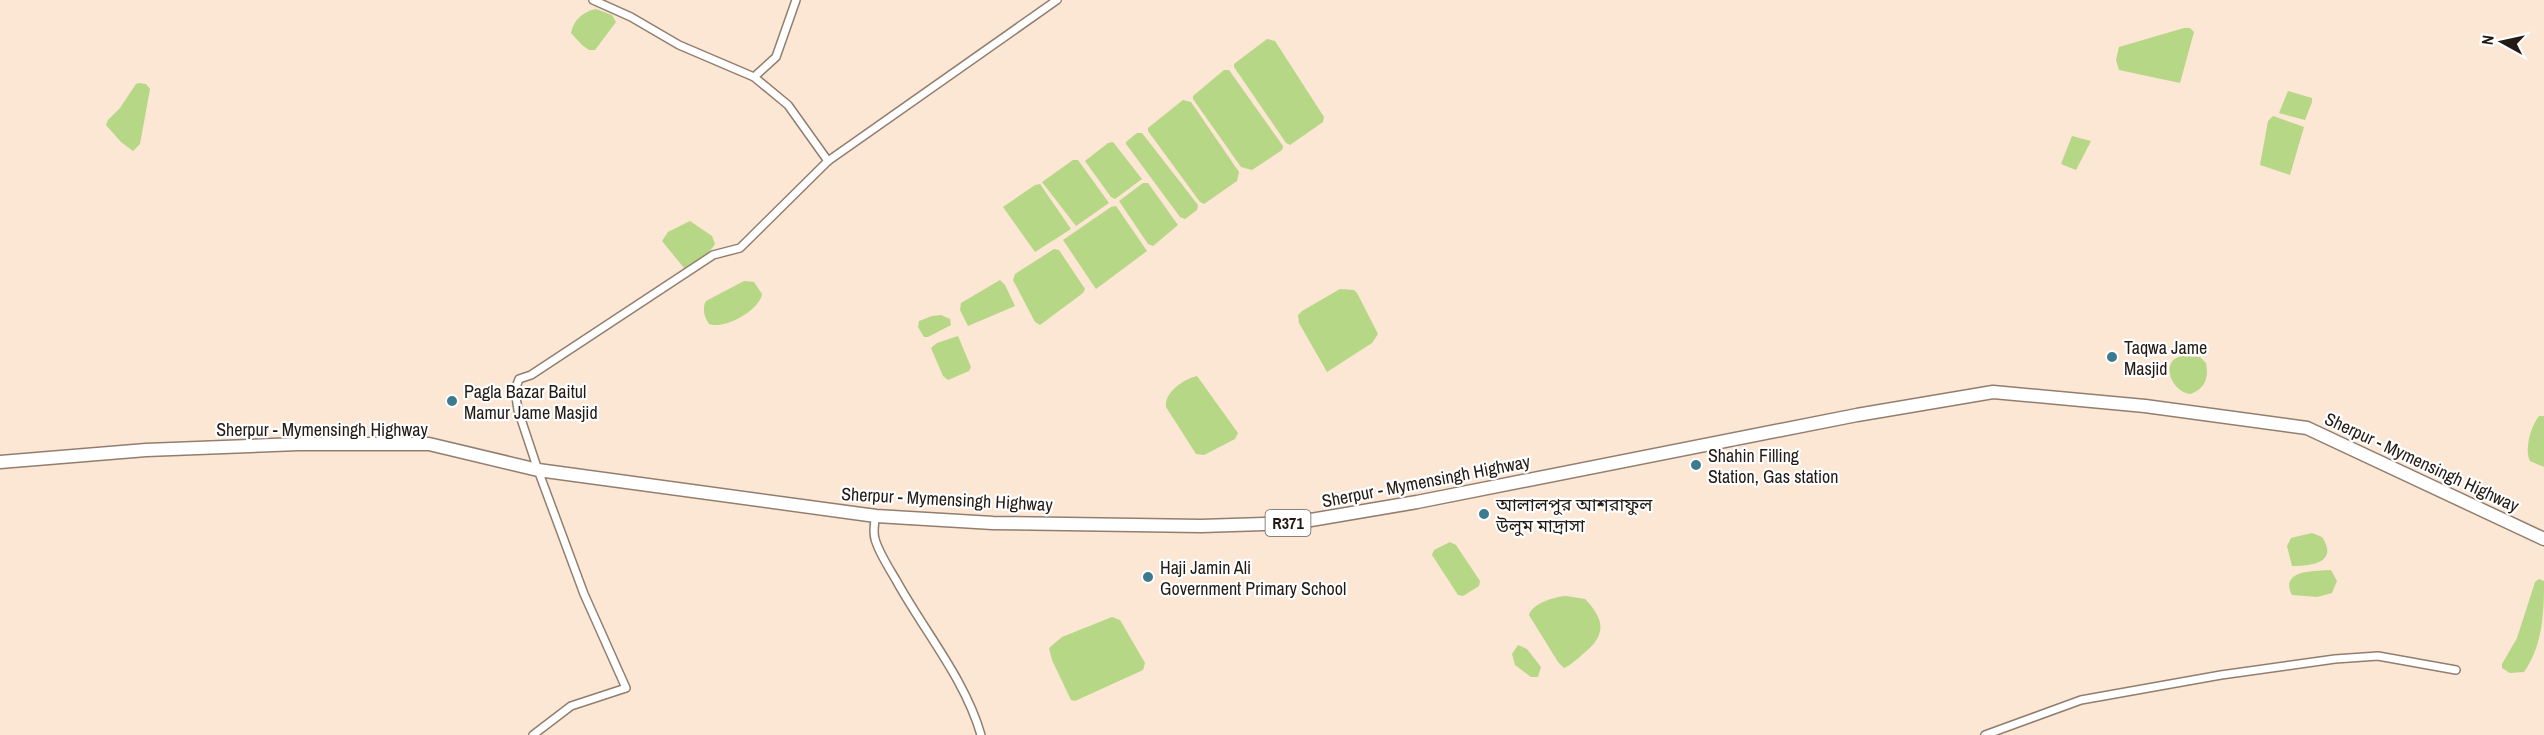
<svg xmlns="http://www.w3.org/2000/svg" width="2544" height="735" font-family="'Archivo Narrow','Noto Sans Bengali',sans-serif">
	<rect width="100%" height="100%" fill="#fce6d4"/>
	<g fill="#b6d786">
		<path d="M596,9L612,15L616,22L595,50H589L582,45L571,33C574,19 583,12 596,9Z"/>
		<path d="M2184,28H2190L2194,32L2180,83L2119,70L2116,60L2119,47Z"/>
		<path d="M1267,39L1275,41L1324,117L1323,122L1290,145L1286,143L1234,67V64Z"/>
		<path d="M1224,70H1229L1283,146L1282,150L1252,170L1241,167L1193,99V96Z"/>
		<path d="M139,83L146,84L150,89L140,144L133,151L121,142L106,125L108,120L120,108L136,84Z"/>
		<path d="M2288,91L2312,98V102L2305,120L2279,113Z"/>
		<path d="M1183,100L1191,102L1239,172L1237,181L1204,204L1200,202L1148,131V128Z"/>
		<path d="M2273,116L2304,127L2290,175L2260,165L2268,121Z"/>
		<path d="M1137,133H1142L1198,205L1197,210L1185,219L1180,217L1126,144V142Z"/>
		<path d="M2072,136L2091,141L2076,170L2061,164Z"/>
		<path d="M1113,142L1142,179L1115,199L1111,197L1085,161L1108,143Z"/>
		<path d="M1073,160H1078L1109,203L1076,226L1042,182Z"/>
		<path d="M1143,183H1148L1178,225L1153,246L1148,244L1119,201Z"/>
		<path d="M1040,184L1071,229L1035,252L1003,207L1035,185Z"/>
		<path d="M1116,206L1147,251L1096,289L1063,240L1111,207Z"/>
		<path d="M690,221L712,236L715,244C709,254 694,266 684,268L662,241L668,232Z"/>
		<path d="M1054,249L1059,250L1085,289L1083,293L1040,325L1035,322L1013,280L1015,274Z"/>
		<path d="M1000,280L1005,285L1015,306L968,326L960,310L961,303Z"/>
		<path d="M744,281L754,282L762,294C760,310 724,330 709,324C704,317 702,308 706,301Z"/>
		<path d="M1340,289L1354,290L1357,293L1378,334L1372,343L1327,372L1299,323L1298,315L1302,311Z"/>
		<path d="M941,315L950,319L951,325L928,337H924L918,327L919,321L932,316Z"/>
		<path d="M958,336L971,367L969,371L948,380L943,376L931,348L937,343Z"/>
		<path d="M2181,356L2200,357L2206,363C2209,378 2205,389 2190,394C2172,392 2159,362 2181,356Z"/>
		<path d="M1197,376L1238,433L1235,439L1204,455L1196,454L1166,407C1164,392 1184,379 1197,376Z"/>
		<path d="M2539,416H2544V467L2530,461C2524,449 2531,426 2539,416Z"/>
		<path d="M2312,533L2322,537C2339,563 2311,566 2292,566L2287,546L2291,538Z"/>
		<path d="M1450,542L1456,545L1480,581L1479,586L1463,596L1458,595L1432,555L1434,550Z"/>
		<path d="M2331,570L2337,581L2332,593L2317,597L2292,595C2279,570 2314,571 2331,570Z"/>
		<path d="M2539,579L2544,581C2544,612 2543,645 2524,672L2510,673L2502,668V664L2517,638L2535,582Z"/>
		<path d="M1566,596L1585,599C1605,620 1607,635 1583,654C1577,659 1571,665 1564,668L1558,662L1529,615C1533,603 1554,597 1566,596Z"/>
		<path d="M1112,617L1120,620L1145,663L1143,670L1075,701L1071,700L1052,660L1049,648L1062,637Z"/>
		<path d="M1518,645L1527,649L1541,667L1538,677H1531L1515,665L1512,654Z"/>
	</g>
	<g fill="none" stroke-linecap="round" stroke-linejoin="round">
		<defs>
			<g id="minor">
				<path d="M593,0L631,17L679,45L754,77L788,105L828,161"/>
				<path d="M754,77L776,57L796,0"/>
				<path d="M876,516C874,524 873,531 875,539C879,553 889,568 896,580C924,631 965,679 981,735"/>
				<path d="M533,735L571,706L626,688L584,594L538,470L518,410L515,390L519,379L531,375L713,255L740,248L828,161L1057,0"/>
				<path d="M1985,735L2081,700L2221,675L2335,659L2378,656L2456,670"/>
			</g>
			<path id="primary" d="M0,462L146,450L298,444H429L538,470L876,516L993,523L1201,526L1293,523L1417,502L1857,415L1993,392L2145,406L2307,428L2544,539"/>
		</defs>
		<use href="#minor" stroke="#927e6e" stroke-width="10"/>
		<use href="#primary" stroke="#927e6e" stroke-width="15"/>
		<use href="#minor" stroke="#fff" stroke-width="7"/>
		<use href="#primary" stroke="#fff" stroke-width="12"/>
	</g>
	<g fill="#3c7a90" stroke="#fff" stroke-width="2">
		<circle cx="2112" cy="357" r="6"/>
		<circle cx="452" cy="401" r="6"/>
		<circle cx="1696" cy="465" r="6"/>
		<circle cx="1484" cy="514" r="6"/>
		<circle cx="1148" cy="577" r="6"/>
	</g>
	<g text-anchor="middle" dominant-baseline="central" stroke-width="4.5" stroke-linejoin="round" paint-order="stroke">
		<rect fill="#fff" stroke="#645f5a" stroke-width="1.5" x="1265.5" y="510" width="45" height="26" rx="4.5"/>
		<g font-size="16" font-weight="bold" fill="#221a14">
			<text x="1288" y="523">R371</text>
		</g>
		<g font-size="18" fill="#221a14" stroke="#fff" text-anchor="start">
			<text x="2124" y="347">Taqwa Jame<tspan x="2124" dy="21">Masjid</tspan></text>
			<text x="464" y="391">Pagla Bazar Baitul<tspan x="464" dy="21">Mamur Jame Masjid</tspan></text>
			<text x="1708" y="455">Shahin Filling<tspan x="1708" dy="21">Station, Gas station</tspan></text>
			<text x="1496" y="504">আলালপুর আশরাফুল<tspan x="1496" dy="21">উলুম মাদ্রাসা</tspan></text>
			<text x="1160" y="567">Haji Jamin Ali<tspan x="1160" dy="21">Government Primary School</tspan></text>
		</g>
		<g font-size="18" fill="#221a14" stroke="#fff">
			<text x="322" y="429">Sherpur - Mymensingh Highway</text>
			<text transform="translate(2422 462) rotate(25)">Sherpur - Mymensingh Highway</text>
			<text transform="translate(1426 481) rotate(-11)">Sherpur - Mymensingh Highway</text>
			<text transform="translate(947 499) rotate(3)">Sherpur - Mymensingh Highway</text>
		</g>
	</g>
	<g transform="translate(2502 42) rotate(278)" stroke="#ffffff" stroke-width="4.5" paint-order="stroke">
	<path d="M0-4.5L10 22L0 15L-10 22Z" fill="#221a14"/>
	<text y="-9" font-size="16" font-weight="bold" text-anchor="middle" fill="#221a14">N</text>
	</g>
</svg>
